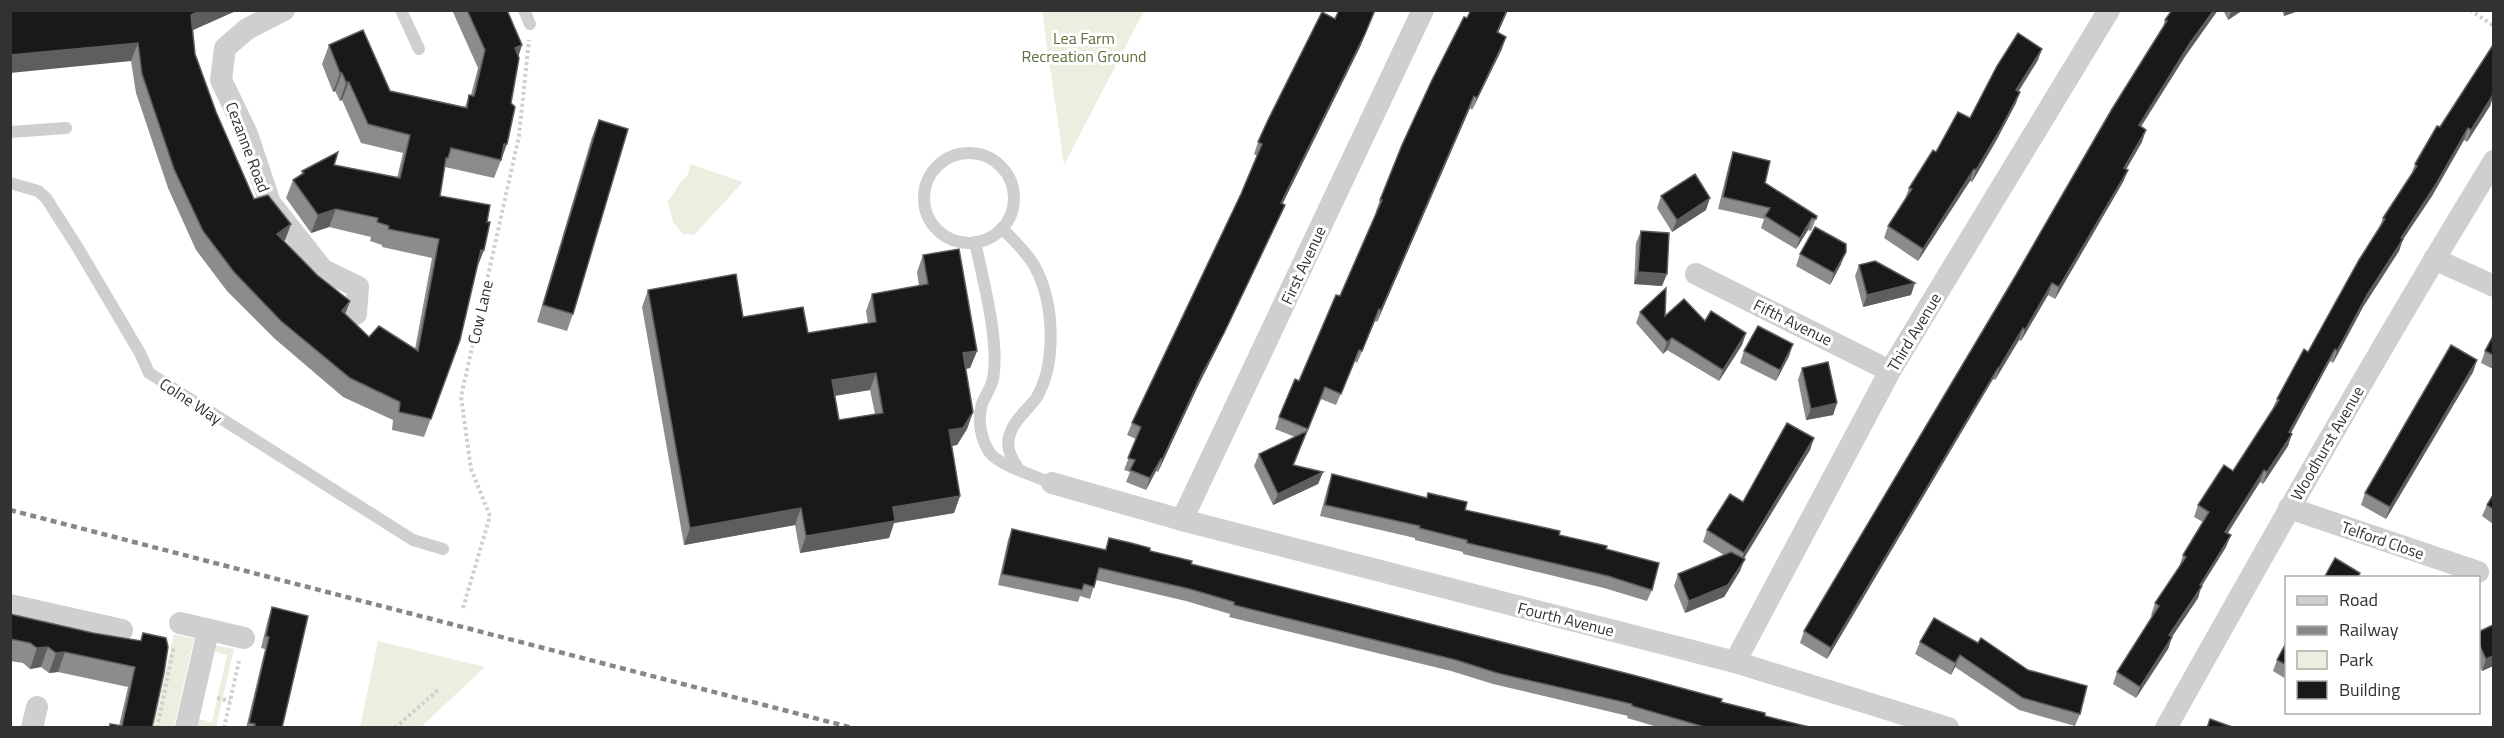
<svg xmlns="http://www.w3.org/2000/svg" width="2504" height="738" font-family="'Titillium Web',sans-serif">
	<rect width="100%" height="100%" fill="#fff"/>
	<g fill="#ebefe0">
		<path d="M1042,11H1144L1064,165Z"/>
		<path d="M690,164L743,182L694,235L683,234L673,222L668,201C676,192 678,182 688,175Z"/>
		<path d="M174,634L194,639L174,727H153Z"/>
		<path d="M378,641L485,667L421,727H360Z"/>
		<path d="M214,645L234,649L216,727L196,728L198,719L212,722L227,655L212,651Z"/>
	</g>
	<g fill="none" stroke-linecap="round" stroke-linejoin="round">
		<g stroke="#cfcfcf" stroke-width="4" stroke-dasharray="3 3" stroke-linecap="butt">
			<path d="M2470,10L2494,26"/>
			<path d="M463,608L490,516L471,469L461,397L519,136L529,40"/>
			<path d="M217,698L230,701"/>
			<path d="M157,728L174,646"/>
			<path d="M224,728L239,661"/>
			<path d="M395,728L439,689"/>
		</g>
		<g stroke="#cfcfcf" stroke-width="12">
			<path d="M401,10L419,49"/>
			<path d="M524,10L530,24"/>
			<path d="M10,132L66,128"/>
			<circle cx="969" cy="198" r="45"/>
			<path d="M10,183L38,191L46,198L78,248L140,353L149,373L413,540L443,549"/>
			<path d="M1002,228C1013,240 1027,252 1035,267C1054,302 1057,361 1037,397C1029,409 1014,419 1010,434C1005,447 1011,457 1018,468"/>
			<path d="M975,242C983,280 1000,342 993,379C991,388 985,396 982,404C977,420 981,440 990,453C999,465 1037,477 1052,483"/>
		</g>
		<g stroke="#cfcfcf" stroke-width="22">
			<path d="M284,10L247,29L225,48L221,80L247,134L270,203L323,270L358,287L356,314"/>
			<path d="M2434,259L2494,286"/>
			<path d="M1696,274L1890,371"/>
			<path d="M1052,483L1182,520L1735,662L1948,728"/>
			<path d="M2289,508L2478,572"/>
			<path d="M1182,520L1423,10"/>
			<path d="M10,605L122,630"/>
			<path d="M180,623L244,638"/>
			<path d="M1735,662L1890,371L2109,10"/>
			<path d="M32,728L37,707"/>
			<path d="M186,728L208,631"/>
			<path d="M2166,728C2273,537 2380,347 2494,161"/>
		</g>
		<path stroke="#878787" stroke-width="4.5" stroke-dasharray="6 4.5" stroke-linecap="butt" d="M10,510L853,728"/>
	</g>
	<g fill="#8c8c8c" fill-rule="evenodd">
		<path d="M10,10H238L193,30L195,54L216,112L254,199L291,224L284,242L317,275L350,301L345,314L369,337L415,349L432,258L382,247V245L370,241L371,237L329,227L311,233L286,198L293,180L301,175L302,171L334,165L397,178L403,153L361,143L342,100L340,101L335,91L333,92L322,64L329,45L390,91L465,107L469,95H471L478,68L452,10H507L518,56L500,163L494,178L445,167L444,171L440,196L487,222L484,250L476,268L460,340L424,437L392,430L393,420L343,397L275,339L227,291L196,250L168,188L136,93L131,61Z"/>
		<path d="M1508,10L1498,33L1502,49L1472,110L1470,108L1377,322L1375,321L1357,363L1355,361L1336,405L1321,399L1303,441L1294,465L1323,472L1318,484L1273,505L1254,466L1259,454L1295,437L1275,429L1279,417L1299,381L1340,296L1377,212L1376,211L1380,200L1467,18Z"/>
		<path d="M2172,10H2218L2186,55L2141,127L2142,142L2126,169L2128,170L2123,182L2055,299L2048,295L2021,341L2019,340L1995,380L1993,379L1827,659L1800,643L1804,631L2162,30L2165,20Z"/>
		<path d="M2223,10H2243L2228,20Z"/>
		<path d="M2282,10H2301L2284,16Z"/>
		<path d="M1335,19L1361,45L1282,204L1285,205L1280,216L1219,344L1198,386L1158,472L1156,471L1146,490L1126,482L1130,472L1124,470L1136,439L1127,435L1132,423L1241,194L1257,156L1254,154L1258,142Z"/>
		<path d="M2038,60L2019,91L2016,103L1996,141L1972,182L1970,181L1918,261L1884,238L1888,226L1905,199L1909,188L1936,152Z"/>
		<path d="M2492,99L2490,106L2467,142L2464,140L2432,196L2403,239L2399,251L2363,307L2333,363L2330,361L2291,433L2288,446L2263,484L2260,482L2227,533L2226,547L2201,587L2198,598L2172,637L2168,649L2136,698L2113,684L2117,672L2153,617L2151,615L2155,603L2179,567L2183,555L2203,522L2194,517L2198,505L2233,471L2272,410L2277,399L2308,352L2379,229L2383,218L2411,175L2415,164L2440,127Z"/>
		<path d="M599,120L573,314L567,331L537,322L592,137Z"/>
		<path d="M1733,152L1765,183L1817,216L1811,231L1808,230L1796,249L1761,228L1764,219L1718,209L1729,164Z"/>
		<path d="M1661,196L1706,210L1672,232L1657,208Z"/>
		<path d="M1641,231L1662,286L1634,284L1636,243Z"/>
		<path d="M1800,254L1841,264L1830,285L1796,266Z"/>
		<path d="M923,255L977,351L970,368L965,369L973,412L967,429L957,445L952,446L960,496L954,513L894,523L889,538L800,553L795,525L684,545L642,307L648,290L743,317L808,333L868,324L866,311L872,294L919,286L917,272ZM870,390L875,414L839,420L835,396Z"/>
		<path d="M1859,265L1911,295L1863,307L1855,276Z"/>
		<path d="M1640,312L1665,316L1705,321L1746,333L1742,345L1719,381L1667,350L1663,354L1636,323Z"/>
		<path d="M2493,336V369L2481,363L2485,351Z"/>
		<path d="M1793,344L1789,356L1776,381L1740,363L1744,351Z"/>
		<path d="M2477,360L2473,372L2386,519L2361,505L2365,493Z"/>
		<path d="M1802,368L1837,403L1833,415L1806,420L1798,380Z"/>
		<path d="M1814,438L1810,450L1743,559L1740,571L1724,597L1685,613L1674,586L1678,574L1724,555L1703,542L1707,530L1743,502Z"/>
		<path d="M1332,474L1426,498L1428,493L1465,510L1559,535L1606,549L1652,590L1647,601L1604,588L1463,554V552L1415,540V538L1320,516L1328,486Z"/>
		<path d="M2493,495V524L2482,516L2487,505Z"/>
		<path d="M1012,529L1105,550L1109,538L1191,564L1721,702L1765,716L1809,728H1661L1627,718L1628,716L1493,684L1451,671L1229,617L1230,614L1186,601L1096,580L1090,599L1080,596L1078,602L998,585L1008,540Z"/>
		<path d="M272,607L282,728H246L265,649L261,648L268,619Z"/>
		<path d="M10,614L93,633L140,641L143,633L152,728H109L110,724L119,726L128,687L58,672L49,673L41,667L30,669L23,663L10,661Z"/>
		<path d="M1934,618L2080,714L2075,726L2019,710L1955,667L1951,675L1915,654L1920,642Z"/>
		<path d="M2478,632L2493,666L2482,671L2478,664Z"/>
		<path d="M2286,643V679L2273,671L2277,660Z"/>
	</g>
	<g fill="#5e5e5e">
		<path d="M202,10H238L184,34L191,15Z"/>
		<path d="M1375,10L1361,45L1277,215L1281,203Z"/>
		<path d="M1507,10H1508L1493,44L1497,32Z"/>
		<path d="M2214,10H2218L2186,55L2134,137L2139,125L2190,43Z"/>
		<path d="M2232,10H2243L2228,20Z"/>
		<path d="M2286,10H2301L2284,16Z"/>
		<path d="M1506,37L1502,49L1472,110L1477,98Z"/>
		<path d="M138,43L131,61L10,73V55Z"/>
		<path d="M522,45L516,64L515,48Z"/>
		<path d="M2042,49L2038,60L2012,101L2016,90Z"/>
		<path d="M340,73H342L335,91L333,92Z"/>
		<path d="M346,82H349L342,100L340,101Z"/>
		<path d="M2020,92L2016,103L1996,141L1972,182L1976,170Z"/>
		<path d="M2493,92V97L2490,106L2467,142L2471,130Z"/>
		<path d="M1474,96L1470,108L1377,322L1381,310Z"/>
		<path d="M2468,128L2464,140L2432,196L2396,250L2401,238Z"/>
		<path d="M2146,130L2142,142L2120,180L2124,168Z"/>
		<path d="M504,144H507L500,163Z"/>
		<path d="M1974,169L1970,181L1918,261L1923,249Z"/>
		<path d="M2128,170L2123,182L2055,299L2059,287Z"/>
		<path d="M1710,198L1706,210L1672,232L1677,220Z"/>
		<path d="M1285,205L1280,216L1219,344L1198,386L1158,472L1162,460L1202,374Z"/>
		<path d="M336,209L329,227L311,233L318,215Z"/>
		<path d="M1812,218L1808,230L1796,249L1800,238Z"/>
		<path d="M291,224L284,243L277,234Z"/>
		<path d="M2403,239L2399,251L2363,307L2333,363L2337,351L2367,295Z"/>
		<path d="M481,250H484L477,268H474Z"/>
		<path d="M1846,252L1841,264L1830,285L1834,273Z"/>
		<path d="M1638,272L1667,274L1662,286L1634,284Z"/>
		<path d="M1915,283L1911,295L1863,307L1867,295Z"/>
		<path d="M2052,283L2048,295L2021,341L2025,330Z"/>
		<path d="M350,301L343,320L342,311Z"/>
		<path d="M1379,309L1375,321L1357,363L1362,351Z"/>
		<path d="M2023,328L2019,340L1995,380L1999,368Z"/>
		<path d="M1746,333L1742,345L1719,381L1723,370Z"/>
		<path d="M1672,338L1667,350L1663,354L1667,342Z"/>
		<path d="M1793,344L1789,356L1776,381L1780,370Z"/>
		<path d="M2335,349L2330,361L2285,444L2289,432Z"/>
		<path d="M977,351L970,368L957,370L963,353Z"/>
		<path d="M2477,360L2473,372L2386,519L2390,507Z"/>
		<path d="M1998,368L1993,379L1827,659L1831,648Z"/>
		<path d="M876,373L870,390L826,397L832,380Z"/>
		<path d="M1837,403L1833,415L1806,420L1811,409Z"/>
		<path d="M973,412L967,429L957,445L943,447L949,430Z"/>
		<path d="M2292,434L2288,446L2263,484L2267,472Z"/>
		<path d="M1814,438L1810,450L1740,565L1744,553Z"/>
		<path d="M1161,459L1156,471L1146,490L1150,478Z"/>
		<path d="M2264,470L2260,482L2221,544L2225,532Z"/>
		<path d="M1323,472L1318,484L1273,505L1278,494Z"/>
		<path d="M960,496L954,513L894,523L889,538L800,553L806,536L893,507Z"/>
		<path d="M801,508L795,525L684,545L690,528Z"/>
		<path d="M2231,535L2226,547L2201,587L2198,598L2165,647L2169,635Z"/>
		<path d="M1745,559L1740,571L1724,597L1685,613L1689,601Z"/>
		<path d="M2172,637L2168,649L2136,698L2140,687Z"/>
		<path d="M48,647L41,667L30,669L37,648Z"/>
		<path d="M65,652L58,672L49,673L56,653Z"/>
		<path d="M1960,655L1955,667L1951,675L1955,663Z"/>
		<path d="M2493,656V666L2482,671L2486,659Z"/>
	</g>
	<g fill="#191919" stroke="#5e5e5e" stroke-width="1.5" fill-rule="evenodd">
		<path d="M10,10H202L191,15L195,54L216,112L254,199L268,195L291,224L277,234L317,275L350,301L342,311L369,337L379,326L418,351L439,239L388,229L389,226L377,222L378,218L336,209L318,215L293,180L304,173L302,171L338,152L334,165L400,178L410,135L368,124L349,82H346L342,73H340L329,45L363,30L390,91L467,108L469,95L474,96L485,50L467,10H507L522,45L515,48L519,58L511,103L515,107L507,144H504L501,160L451,148L448,158H446L440,196L490,205L487,222H490L484,250H481L460,340L431,419L399,412L400,402L350,378L281,321L234,272L203,231L174,169L142,74L138,43L10,55Z"/>
		<path d="M1339,10H1375L1365,34L1281,203L1285,205L1224,333L1202,374L1162,460L1161,459L1150,478L1130,470L1135,460L1128,458L1141,427L1132,423L1241,194L1262,144L1258,142L1268,120L1322,12L1335,19Z"/>
		<path d="M1471,10H1507L1497,32L1506,37L1477,98L1474,96L1381,310L1379,309L1362,351L1359,350L1341,394L1325,387L1308,429L1279,417L1295,379L1299,381L1336,295L1340,296L1382,200H1380L1402,145L1432,80L1464,17L1467,18Z"/>
		<path d="M2172,10H2214L2190,43L2139,125L2146,130L2124,168L2128,170L2059,287L2052,283L2025,330L2023,328L1999,368H1998L1831,648L1804,631L2016,275L2112,109L2167,21L2165,20Z"/>
		<path d="M2018,33L2042,49L2016,90L2020,92L2000,130L1976,170L1974,169L1923,249L1888,226L1912,189L1909,188L1933,150L1936,152L1958,112L1970,118L1997,66Z"/>
		<path d="M2493,45V92L2492,93L2493,95L2471,130L2468,128L2436,184L2401,238L2403,239L2367,295L2337,351L2335,349L2314,387L2289,432L2292,434L2267,472L2264,470L2225,532L2231,535L2200,585L2202,586L2169,635L2172,637L2140,687L2117,672L2159,606L2155,603L2186,557L2183,555L2209,512L2198,505L2224,465L2233,471L2279,400L2277,399L2304,349L2308,352L2359,260L2385,219L2383,218L2417,166L2415,164L2437,126L2440,127Z"/>
		<path d="M599,120L628,129L573,314L543,305Z"/>
		<path d="M1733,152L1770,161L1765,183L1817,216L1816,219L1812,218L1800,238L1765,216L1770,208L1723,197Z"/>
		<path d="M1695,174L1710,198L1677,220L1661,196Z"/>
		<path d="M1815,227L1846,244V252L1834,273L1800,254Z"/>
		<path d="M1641,231L1669,233L1667,274L1638,272Z"/>
		<path d="M959,249L977,351L963,353L973,412L963,428L949,430L960,496L893,507L895,521L806,536L801,508L690,528L648,290L736,274L743,317L803,307L808,333L876,322L872,294L928,284L923,255ZM876,373L883,413L839,420L832,380Z"/>
		<path d="M1875,261L1915,283L1867,295L1859,265Z"/>
		<path d="M1666,288L1665,316L1684,299L1705,321L1711,311L1746,333L1723,370L1672,338L1667,342L1640,312Z"/>
		<path d="M1758,326L1793,344L1780,370L1744,351Z"/>
		<path d="M2493,336V355L2485,351Z"/>
		<path d="M2451,345L2477,360L2390,507L2365,493Z"/>
		<path d="M1828,362L1837,403L1811,409L1802,368Z"/>
		<path d="M1787,423L1814,438L1744,553L1707,530L1730,494L1743,502Z"/>
		<path d="M1307,431L1293,465L1323,472L1278,494L1259,454Z"/>
		<path d="M1332,474L1427,498L1428,493L1467,502L1465,510L1560,531L1559,535L1607,546L1606,549L1659,563L1652,590L1608,576L1467,543V540L1419,528L1420,526L1325,505Z"/>
		<path d="M2493,495V509L2487,505Z"/>
		<path d="M1012,529L1106,550L1109,538L1131,543L1150,548V551L1192,561L1191,564L1633,675L1722,699L1721,702L1765,713V716L1809,727L1708,728L1632,706V704L1497,673L1456,660L1234,605V602L1190,589L1099,568L1094,587L1084,584L1082,590L1002,574Z"/>
		<path d="M1731,552L1745,559L1728,585L1689,601L1678,574Z"/>
		<path d="M2335,558L2360,573L2358,578H2324Z"/>
		<path d="M272,607L308,616L282,728H254L255,724L249,723L269,637L266,636Z"/>
		<path d="M10,614L93,633L141,641L143,633L166,638L168,647L164,673L152,728H110V724L122,726L135,667L65,652L56,653L48,647L37,648L30,643L10,639Z"/>
		<path d="M1934,618L1978,643L1981,638L2028,670L2087,686L2080,714L2023,698L1960,655L1955,663L1920,642Z"/>
		<path d="M2493,625V656L2486,659L2478,642V632Z"/>
		<path d="M2286,643V665L2277,660Z"/>
		<path d="M2210,719L2235,728H2207Z"/>
	</g>
	<g text-anchor="middle" dominant-baseline="central" stroke-width="6" stroke-linejoin="round" paint-order="stroke">
		<g font-size="16" fill="#5e713c" stroke="#fff">
			<text x="1084" y="38">Lea Farm<tspan x="1084" dy="18">Recreation Ground</tspan></text>
		</g>
		<g font-size="16" fill="#323232" stroke="#fff">
			<text transform="translate(248 147) rotate(69)">Cezanne Road</text>
			<text transform="translate(1303 265) rotate(-65)">First Avenue</text>
			<text transform="translate(480 312) rotate(-77)">Cow Lane</text>
			<text transform="translate(1793 322) rotate(26)">Fifth Avenue</text>
			<text transform="translate(1914 332) rotate(-59)">Third Avenue</text>
			<text transform="translate(191 401) rotate(33)">Colne Way</text>
			<text transform="translate(2327 443) rotate(-60)">Woodhurst Avenue</text>
			<text transform="translate(2383 540) rotate(19)">Telford Close</text>
			<text transform="translate(1566 619) rotate(14)">Fourth Avenue</text>
		</g>
	</g>
	<rect width="2504" height="738" fill="none" stroke="#323232" stroke-width="24"/>
	<rect x="2285" y="576" width="195" height="138" fill="#ffffff" stroke="#adadad" stroke-width="1.5"/>
	<rect x="2297" y="596" width="30" height="9" fill="#cfcfcf" stroke="#adadad" stroke-width="1.5"/>
	<text x="2339" y="606" font-size="18" fill="#323232">Road</text>
	<rect x="2297" y="626" width="30" height="9" fill="#878787" stroke="#adadad" stroke-width="1.5"/>
	<text x="2339" y="636" font-size="18" fill="#323232">Railway</text>
	<rect x="2297" y="651" width="30" height="18" fill="#ebefe0" stroke="#adadad" stroke-width="1.5"/>
	<text x="2339" y="666" font-size="18" fill="#323232">Park</text>
	<rect x="2297" y="681" width="30" height="18" fill="#191919" stroke="#adadad" stroke-width="1.5"/>
	<text x="2339" y="696" font-size="18" fill="#323232">Building</text>
</svg>
